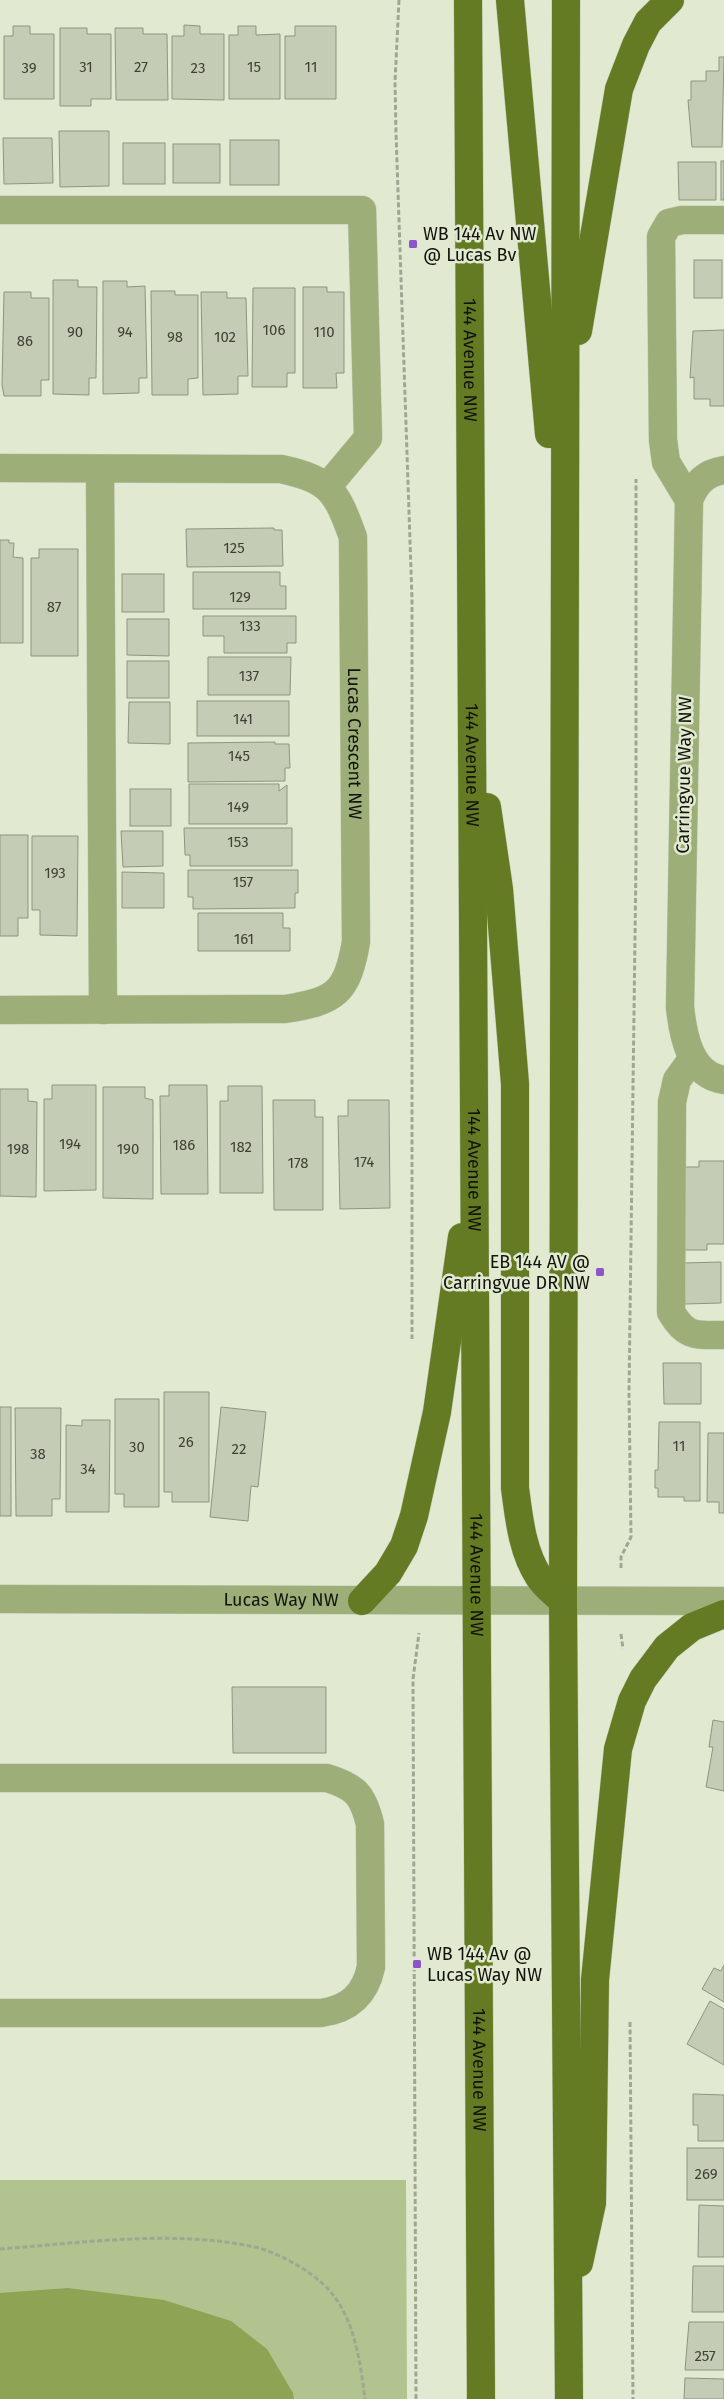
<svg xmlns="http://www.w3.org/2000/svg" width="724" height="2399" font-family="'Fira Sans',sans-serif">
	<rect width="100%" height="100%" fill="#e1ead1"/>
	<path fill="#b1c38e" d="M0,2180H406L407,2399H0Z"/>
	<path fill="#8ca453" d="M68,2288L164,2300L231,2321L267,2349L293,2393L294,2399H0V2293Z"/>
	<g fill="#c4ccb5" stroke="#8d957f">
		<path d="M184,25L200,26V34H224V100L172,99V36H184Z"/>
		<path d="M13,26H30V34H54V99H4V36H13Z"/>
		<path d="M238,26H256V35L280,34V99H229V35H238Z"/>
		<path d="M295,26H336V99H285V36H295Z"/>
		<path d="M60,28H87V34H111V99H91V106H60Z"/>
		<path d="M115,28H143V34H167L168,100H116Z"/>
		<path d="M719,57H724L722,147H692L688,100H691V81H706V71H719Z"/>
		<path d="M59,131H109V186L60,187Z"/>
		<path d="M3,138H52L53,183L4,184Z"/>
		<rect x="230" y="140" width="49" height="45"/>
		<rect x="123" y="143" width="42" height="41"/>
		<rect x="173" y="144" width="47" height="39"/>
		<rect x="721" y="161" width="3" height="39"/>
		<path d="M678,162H716V200H679Z"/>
		<rect x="694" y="260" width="28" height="38"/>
		<path d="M53,280H78V287H97L96,378H89V395L53,394Z"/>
		<path d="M103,281H127V287L145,286L147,378H139V393L103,394Z"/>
		<path d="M303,287H327V292H344V373H336L337,388H303Z"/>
		<path d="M253,288H295V373H287V387H252Z"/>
		<path d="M151,291H175V295H198V378L188,379V395H152Z"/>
		<path d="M4,292H31V298H49V380H41V396H4L2,385Z"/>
		<path d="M201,292H227V298H246L248,376H238V394L203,395Z"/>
		<path d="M724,330V406H710V399H694V377L690,378L693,331Z"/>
		<path d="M274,528V530H282L283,566L187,567L186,529Z"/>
		<path d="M0,540H9V543H14L13,557L23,558V643H0Z"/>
		<path d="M39,549H78V656H31V558H39Z"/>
		<path d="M193,572H280V586H286V609H193Z"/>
		<rect x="122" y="574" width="42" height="38"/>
		<path d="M203,616H296V643H287V653H224V636H203Z"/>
		<path d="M127,619H169V656L127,655Z"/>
		<path d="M208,657H291L290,695H208Z"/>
		<rect x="127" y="661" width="42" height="37"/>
		<rect x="197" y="701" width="92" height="35"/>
		<path d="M129,702H170V744L128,743Z"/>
		<path d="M275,742V744H289L290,768H285V781L188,782V743Z"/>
		<path d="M189,784H279V791L287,785V824H189Z"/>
		<rect x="130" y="789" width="41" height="37"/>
		<path d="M184,828H292V866H190V855H185Z"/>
		<path d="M121,831H163V866L123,867Z"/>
		<path d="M0,835H28V918H18V936H0Z"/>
		<path d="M32,836H78L77,936L40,935V910H32Z"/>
		<path d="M188,870H298V893H295V908L193,909V897H188Z"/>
		<path d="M122,872L164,873V908H122Z"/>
		<path d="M198,913H283V928H290V951H198Z"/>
		<path d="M52,1085H96V1190L44,1191V1099H52Z"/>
		<path d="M169,1085H207L208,1194H161L160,1096H169Z"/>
		<path d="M228,1086H262L263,1193H220V1101H228Z"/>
		<path d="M103,1087H145V1098L153,1100V1199L103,1198Z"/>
		<path d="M0,1089H28V1101L37,1102L36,1197L0,1196Z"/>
		<path d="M273,1100H315V1117H323V1210H274Z"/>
		<path d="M348,1100H389L390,1208L340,1209L338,1116H348Z"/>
		<path d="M699,1161H724V1244H707V1250H684V1167H699Z"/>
		<path d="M721,1262V1303L685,1304L684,1263Z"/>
		<path d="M663,1363H701V1404H664Z"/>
		<path d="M164,1392H209V1502H172V1492H164Z"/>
		<path d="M115,1399H159V1507H124V1494H115Z"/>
		<rect x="0" y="1407" width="11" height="109"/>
		<path d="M221,1407L266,1412L258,1487L251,1486L248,1521L210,1517Z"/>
		<path d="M15,1408H61L60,1499H52V1516H16Z"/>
		<path d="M82,1420H110L109,1512H66V1425L82,1426Z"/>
		<path d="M659,1422H700V1501H684V1497H658V1488H655V1470H658Z"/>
		<path d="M708,1433H724V1513H719V1502H707Z"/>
		<path d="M232,1687H326V1753H233Z"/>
		<path d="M713,1720L724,1722V1791L706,1787L713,1747H709Z"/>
		<path d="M724,1965V2002L702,1989L714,1968L721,1971Z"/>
		<path d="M710,2001L724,2009V2065L687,2044Z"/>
		<path d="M693,2094L724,2095V2141H698V2125H693Z"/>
		<rect x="687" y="2148" width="37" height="52"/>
		<path d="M699,2205L724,2206V2257H698Z"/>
		<path d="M693,2266H724V2312H692Z"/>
		<path d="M689,2322H724V2370H685Z"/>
		<path d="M685,2378L724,2379V2399H684Z"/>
	</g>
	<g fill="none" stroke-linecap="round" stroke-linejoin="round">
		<defs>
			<g id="minor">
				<path d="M0,210H362L368,438L327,487"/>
				<path id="s1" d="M0,468L281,469C331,480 336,491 353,537L356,942C347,993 336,1001 285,1009L0,1010"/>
				<path d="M100,469L103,1010"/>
				<path d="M724,470C705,473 696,483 689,500L680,1007C683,1036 690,1075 724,1080"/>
				<path d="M689,500L666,462L663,440L661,237L669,223L682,220H724"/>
				<path d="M693,1058L677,1080L672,1102L671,1312C686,1338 696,1335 724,1335"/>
				<path id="s2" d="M0,1599L724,1601"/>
				<path d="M0,1778H327C356,1787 363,1795 370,1824L371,1967C365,1995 349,2009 321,2013H0"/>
			</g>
			<g id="major">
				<path id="s3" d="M468,0L481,2399"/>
				<path d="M510,0L549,434"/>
				<path d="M566,0L563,1602L569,2399"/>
				<path d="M578,331L619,89L636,45L648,22L670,0"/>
				<path d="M487,807L499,889L515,1084V1488C519,1518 522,1551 539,1577C545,1587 556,1594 563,1602"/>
				<path d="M362,1601L388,1573L404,1546L414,1516L437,1412L462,1237"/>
				<path d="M579,2263L592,2203L595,1980L618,1749L632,1701L643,1679L667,1647L692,1627L724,1614"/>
			</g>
		</defs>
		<use href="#minor" stroke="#c0c8b1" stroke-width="29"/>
		<use href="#major" stroke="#c0c8b1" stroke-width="29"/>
		<g stroke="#9fa793" stroke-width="3" stroke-dasharray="5 2.5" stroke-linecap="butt">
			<path d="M399,0L395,82L396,133L412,599V1339"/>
			<path d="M621,1568V1557L631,1537L629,1392L636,861V479"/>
			<path d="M621,1634L623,1649"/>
			<path d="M630,2022L633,2399"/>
			<path d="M0,2249C80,2243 170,2230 250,2246C274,2250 312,2271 328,2289C355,2318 360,2362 365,2399"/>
			<path d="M416,2399L413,1679L419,1633"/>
		</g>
		<use href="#minor" stroke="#9dae78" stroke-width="28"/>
		<use href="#major" stroke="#647b23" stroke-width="28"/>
	</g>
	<g fill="#8d55cc" stroke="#e1ead1" stroke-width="2">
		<rect x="408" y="239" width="10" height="10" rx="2.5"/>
		<rect x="595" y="1267" width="10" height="10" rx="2.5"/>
		<rect x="412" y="1959" width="10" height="10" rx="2.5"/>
	</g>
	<g text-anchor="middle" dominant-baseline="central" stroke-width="5" stroke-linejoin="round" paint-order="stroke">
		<g font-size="15" fill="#3e4236">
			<text x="86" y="67">31</text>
			<text x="141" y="67">27</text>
			<text x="254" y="67">15</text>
			<text x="311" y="67">11</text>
			<text x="29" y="68">39</text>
			<text x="198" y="68">23</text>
			<text x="274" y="330">106</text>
			<text x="75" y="332">90</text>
			<text x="125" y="332">94</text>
			<text x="324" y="332">110</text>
			<text x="175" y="337">98</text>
			<text x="225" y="337">102</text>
			<text x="25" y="341">86</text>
			<text x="234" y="548">125</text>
			<text x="240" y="597">129</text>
			<text x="54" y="607">87</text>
			<text x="250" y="626">133</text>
			<text x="249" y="676">137</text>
			<text x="243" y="719">141</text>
			<text x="239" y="756">145</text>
			<text x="238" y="807">149</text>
			<text x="238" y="842">153</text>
			<text x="55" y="873">193</text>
			<text x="243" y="882">157</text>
			<text x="244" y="939">161</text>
			<text x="70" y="1144">194</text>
			<text x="184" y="1145">186</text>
			<text x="241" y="1147">182</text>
			<text x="18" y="1149">198</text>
			<text x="128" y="1149">190</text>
			<text x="364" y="1162">174</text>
			<text x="298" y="1163">178</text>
			<text x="186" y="1442">26</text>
			<text x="679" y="1446">11</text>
			<text x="137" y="1447">30</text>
			<text x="239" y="1449">22</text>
			<text x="38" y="1454">38</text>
			<text x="88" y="1469">34</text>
			<text x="706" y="2174">269</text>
			<text x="705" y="2356">257</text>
		</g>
		<g font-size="18" fill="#11140c" stroke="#e1ead1" text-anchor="start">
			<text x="423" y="234">WB 144 Av NW<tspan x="423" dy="21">@ Lucas Bv</tspan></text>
			<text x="590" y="1262" text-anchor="end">EB 144 AV @<tspan x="590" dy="21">Carringvue DR NW</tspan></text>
			<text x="427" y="1954">WB 144 Av @<tspan x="427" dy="21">Lucas Way NW</tspan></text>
		</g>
		<g font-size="18" fill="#11140c" stroke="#e1ead1">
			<text stroke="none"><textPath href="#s3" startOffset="360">144 Avenue NW</textPath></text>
			<text stroke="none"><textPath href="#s1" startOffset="594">Lucas Crescent NW</textPath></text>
			<text stroke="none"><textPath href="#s3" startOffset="765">144 Avenue NW</textPath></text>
			<text transform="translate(684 775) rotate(-89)">Carringvue Way NW</text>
			<text stroke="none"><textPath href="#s3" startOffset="1170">144 Avenue NW</textPath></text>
			<text stroke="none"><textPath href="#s3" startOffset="1575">144 Avenue NW</textPath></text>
			<text stroke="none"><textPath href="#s2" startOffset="281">Lucas Way NW</textPath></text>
			<text stroke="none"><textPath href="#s3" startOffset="2070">144 Avenue NW</textPath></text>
		</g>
	</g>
</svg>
